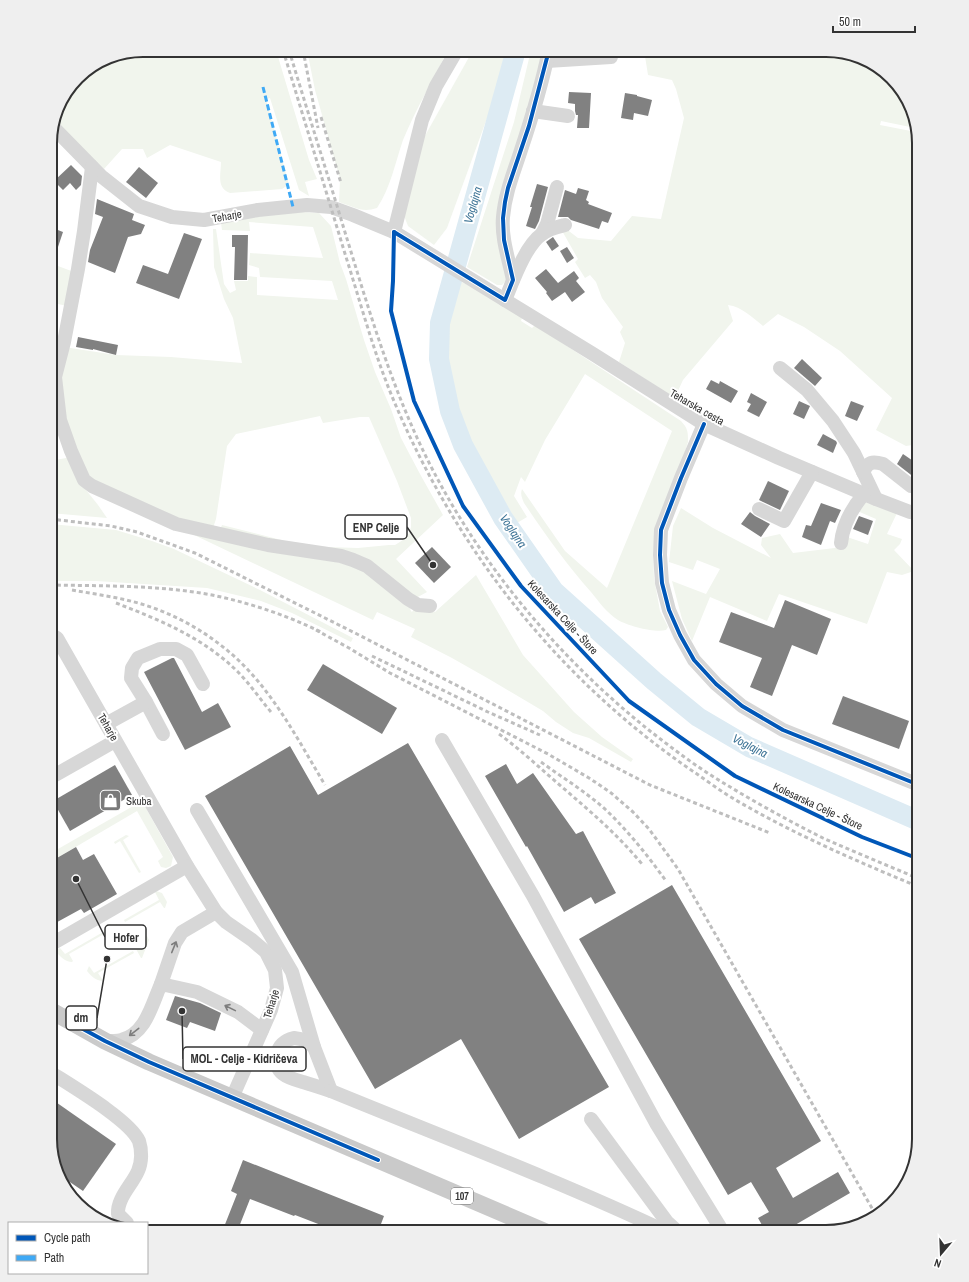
<svg xmlns="http://www.w3.org/2000/svg" width="969" height="1282" font-family="'Archivo Narrow',sans-serif">
	<rect width="100%" height="100%" fill="#fff"/>
	<g fill="#f1f5ed">
		<path d="M143,50H276L309,160L317,179L305,182L309,196L299,190L270,98L266,99L288,181V185L282,189L230,193C216,188 221,174 221,162L170,145L147,158L143,149H122L104,169L86,153L54,121L59,102L81,73L107,57Z"/>
		<path d="M307,50H448C433,80 416,109 403,140C395,163 391,187 377,208C362,213 354,207 339,202L340,179L315,90Z"/>
		<path d="M473,50H506L490,110L447,228L434,245L408,226L403,213L417,150Z"/>
		<path d="M531,50H545L506,187V281L502,285H497L467,267L514,122Z"/>
		<path d="M644,50H832L873,63L904,91L915,128L881,121L880,125L916,132L919,143V444L906,446L876,430L892,398L840,351L804,327L778,314L763,326C752,317 742,307 728,305L733,321L683,380L677,393L670,395L619,362L625,343L620,332L623,327L602,298L596,282L590,275L585,278L575,262L578,259L561,229L565,228L578,238L611,241L632,216L661,219L684,118L676,89L672,80L648,75Z"/>
		<path d="M302,212L319,213L331,226L340,263L346,279L364,340L375,372L391,409L401,438L420,474L443,515L396,559L427,592L416,598L378,573L220,530L222,525L293,543L327,547L358,548L389,545H395L403,540L409,533L411,527V518L397,481L369,417H360L323,423L320,416L236,434L227,446L216,519L213,528L177,520L86,476L60,405L64,347L116,355L171,357L242,363L233,318L224,299L214,267L213,229H216L224,284L230,293L236,290L234,281H248V276L257,277V295L338,300L332,281L260,277L259,268L249,265L250,253L323,258L313,227L249,222L250,231L222,230L221,223L226,219Z"/>
		<path d="M50,263L74,272L67,306L58,304L56,305L57,310L50,308Z"/>
		<path d="M460,281L492,298L522,318L521,321L532,328L535,325L681,421C688,429 688,431 688,442L653,552L654,578L660,611L668,627L666,630C655,633 628,626 618,620C607,613 599,602 591,592C566,564 545,534 524,503C522,498 520,494 522,489L565,551L607,588L672,431L585,374L545,440L525,482L521,477L514,496L527,517L517,523L465,432L459,418L455,398L449,361L448,327L452,303Z"/>
		<path d="M66,458H71L82,485L98,505L107,518L50,513V461Z"/>
		<path d="M862,501L897,513L887,534L902,539L900,544L894,550L914,571L902,575L887,572L867,624L779,594L767,621L710,597L692,641L682,619L672,581L706,594L720,569L697,560L693,570L669,562L673,526L681,508L713,528L771,558L761,545L762,538L780,534L793,553L843,547L847,537L868,544L876,519L855,510Z"/>
		<path d="M50,524L116,530L152,541L174,549L260,590L353,638L351,642L292,613L261,601L207,588L96,581H50Z"/>
		<path d="M191,530L363,568L408,603L411,611L412,612L415,607L435,612L476,575L523,655L574,712L602,737L633,759L631,762L589,738L573,733L556,722L543,711L489,679L452,658L411,637L415,629L377,612L373,620L190,533Z"/>
		<path d="M142,801L173,857L171,866L166,868L161,867L158,861L163,857L137,811L50,862V836L58,849Z"/>
		<path d="M126,835L129,836L123,840L141,872L139,873L120,841L115,844L114,842Z"/>
		<path d="M156,891L162,893L167,902L165,908H164L160,902L125,922L124,920L159,900L155,892Z"/>
		<path d="M117,924L118,926L69,954L73,961L72,962C66,962 62,958 58,954V949L60,948L65,954Z"/>
		<path d="M144,935L147,936L149,940L142,958H141L136,949L146,943L142,936Z"/>
		<path d="M133,951L134,953L98,973L102,979V981C95,980 91,976 87,971L89,966L94,973Z"/>
	</g>
	<g fill="none" stroke-linecap="round" stroke-linejoin="round">
		<path stroke="#ddebf3" stroke-width="20" d="M516,50L440,323L439,359L450,411L463,445L503,518L554,591L654,681L698,717L749,747L919,821"/>
	</g>
	<g fill="#818181">
		<path d="M569,92L591,93L589,128H577L578,115H576L575,111V104L568,103Z"/>
		<path d="M625,93L637,95V96L652,100L648,116L634,113L633,120L621,118Z"/>
		<path d="M71,165L82,176L81,185L76,190L70,183L63,190L54,181Z"/>
		<path d="M139,167L158,183L146,198L126,182Z"/>
		<path d="M537,184L548,187L539,221L535,229L526,226L532,207H530Z"/>
		<path d="M578,188L589,191L586,200L589,202L588,204L612,213L608,223L602,221L599,229L571,220L568,217H558L565,190L576,194Z"/>
		<path d="M97,199L134,214L132,220L145,225L141,234L128,237L115,273L88,262L90,250L103,217L95,214Z"/>
		<path d="M50,227L63,232L52,265L50,264Z"/>
		<path d="M184,233L202,239L179,299L136,283L143,265L168,274Z"/>
		<path d="M232,235H248L247,280H234L235,247H232Z"/>
		<path d="M553,237L559,246L552,251L546,242Z"/>
		<path d="M567,247L574,258L567,263L560,251Z"/>
		<path d="M546,269L558,283L574,271L579,278L576,281L585,292L572,302L565,292L552,301L546,293L547,292L535,278Z"/>
		<path d="M78,337L118,345L116,355L93,349V350L76,347Z"/>
		<path d="M802,359L822,378L815,386L794,368Z"/>
		<path d="M711,380L719,384L720,381L738,391L731,403L706,389Z"/>
		<path d="M751,393L767,402L759,417L747,411L751,404L747,402Z"/>
		<path d="M799,401L810,406L804,419L793,414Z"/>
		<path d="M851,401L864,406L857,421L845,416Z"/>
		<path d="M823,434L836,441L837,443L833,453L817,445Z"/>
		<path d="M903,454L919,465V472L915,478L897,464Z"/>
		<path d="M768,481L789,491L780,510L759,500Z"/>
		<path d="M821,503L841,510L835,523L830,521L821,545L802,537L806,525L811,526Z"/>
		<path d="M750,512L755,516L770,524L761,537L741,524Z"/>
		<path d="M859,516L873,521L868,535L853,529Z"/>
		<path d="M432,547L451,567L434,583L415,563Z"/>
		<path d="M785,600L831,619L817,655L792,645L772,696L750,687L762,658L719,642L731,612L774,628Z"/>
		<path d="M172,658H174L202,712L218,703L231,727L185,750L144,672Z"/>
		<path d="M323,664L397,708L382,734L307,690Z"/>
		<path d="M843,696L909,721L899,749L832,724Z"/>
		<path d="M408,743L609,1087L519,1139L461,1039L375,1089L205,796L290,746L318,795Z"/>
		<path d="M506,764L517,784L533,773L576,834L583,831L616,893L595,904L591,897L564,912L527,846L526,847L485,776Z"/>
		<path d="M115,765L132,795L70,831L53,801Z"/>
		<path d="M76,847L83,860L94,854L117,894L84,913L81,909L50,926V862Z"/>
		<path d="M672,885L821,1141L776,1168L793,1198L838,1172L850,1193L783,1232H766L758,1218L769,1212L751,1182L728,1195L579,939Z"/>
		<path d="M175,996L200,1003L221,1013L215,1031L190,1022L187,1028L166,1020Z"/>
		<path d="M50,1098L116,1144L83,1191L61,1176L50,1140Z"/>
		<path d="M243,1160L384,1216L378,1232H339L295,1215L294,1216L250,1199L237,1232H222L237,1194L231,1191Z"/>
	</g>
	<g fill="none" stroke-linecap="round" stroke-linejoin="round">
		<g stroke="#d7d7d7" stroke-width="14">
			<path d="M547,61L611,57"/>
			<path d="M533,111L568,116"/>
			<path d="M53,127L101,176L139,206L172,217L204,220L258,210L307,205L331,207L353,215L394,232L593,354L704,424L779,458L876,499L910,512L919,513"/>
			<path d="M92,167L84,231L78,269L64,342L55,377L60,420L65,434L71,451L84,480L92,486L176,524L268,545L341,556L353,560L367,566L408,599L418,605L430,606"/>
			<path d="M394,232L422,120L436,86L457,50"/>
			<path d="M542,234L547,224L557,187"/>
			<path d="M513,280C509,260 501,238 503,217C505,193 514,172 521,150C532,117 542,84 549,50"/>
			<path d="M505,300C513,281 525,246 542,234C548,229 557,227 565,225"/>
			<path d="M780,368L807,390L833,421L854,453L876,499"/>
			<path d="M704,424L681,478L661,530L660,555L662,583L669,610L680,635L694,660L716,684L742,706L783,730L919,785"/>
			<path d="M863,472C868,462 872,461 883,464L911,486"/>
			<path d="M759,509L784,521L812,472"/>
			<path d="M841,543C843,524 852,508 864,494"/>
			<path d="M50,634L57,638L187,866L216,912L226,922L252,940L266,952L275,970L277,988L271,1010L232,1098"/>
			<path d="M146,702L163,734"/>
			<path d="M106,724L146,702L131,678L132,668L138,658L160,649H176L187,655L203,684"/>
			<path d="M442,740L533,896L656,1123L723,1232"/>
			<path d="M50,778L115,741"/>
			<path d="M197,810L292,972L314,1047"/>
			<path d="M50,945L187,866"/>
			<path d="M161,984L175,943L182,932L216,912"/>
			<path d="M294,1038C303,1039 308,1041 314,1047L331,1091C322,1088 313,1085 303,1082C289,1078 273,1074 277,1054C279,1045 286,1040 294,1038Z"/>
			<path d="M105,1041C110,1041 116,1041 121,1040C146,1034 152,1004 161,984L197,992L238,1012L262,1030"/>
			<path d="M50,1072C70,1085 130,1120 139,1141C142,1150 142,1162 138,1171C132,1185 117,1198 118,1214L127,1223"/>
			<path d="M331,1091C443,1137 557,1180 667,1232"/>
			<path d="M591,1119L667,1222L678,1232"/>
		</g>
		<path stroke="#cacaca" stroke-width="17" d="M50,1010L105,1041L149,1062L546,1232"/>
		<g stroke="#bebebe" stroke-width="3" stroke-dasharray="4 3" stroke-linecap="butt">
			<path d="M283,50C304,119 325,188 346,257C360,301 372,346 389,389C452,545 557,680 697,774C707,781 718,789 729,796C789,832 854,860 919,887"/>
			<path d="M289,50C307,110 326,169 344,229C365,297 385,366 414,431C466,548 551,652 650,731C672,748 694,765 717,779C751,800 787,820 823,838C854,852 887,865 919,879"/>
			<path d="M303,50L318,128"/>
			<path d="M321,117L341,183"/>
			<path d="M50,519L111,526L137,532L195,553L357,634L650,785L770,833"/>
			<path d="M50,585C103,586 160,585 212,595C250,603 286,615 321,632"/>
			<path d="M72,590C94,594 117,597 138,603C184,616 227,644 257,680C284,712 304,750 325,785"/>
			<path d="M116,603C160,620 204,638 238,672C250,684 260,699 271,712"/>
			<path d="M316,630L349,648L390,673L548,754L589,778L610,792L633,812L649,829L678,869L873,1210"/>
			<path d="M372,656L488,712L540,735"/>
			<path d="M499,734C521,750 541,769 562,787C591,812 618,835 642,864"/>
			<path d="M541,762C563,778 586,792 606,810C629,832 648,856 666,881"/>
			<path d="M77,1202L108,1223"/>
		</g>
		<path stroke="#3fa9f5" stroke-width="3" stroke-dasharray="6 3" stroke-linecap="butt" d="M263,87L293,207"/>
		<defs>
			<g id="cycleway">
				<path d="M394,232L393,281L391,311L414,401L463,506L521,586L629,701L735,776L862,837L919,859"/>
				<path d="M394,232L505,300L513,280L504,240L503,218L505,202L508,188L529,126L549,50"/>
				<path d="M704,424L681,478L661,530L660,555L662,583L669,610L680,635L694,660L716,684L742,706L783,730L919,785"/>
				<path d="M74,1024L105,1041L149,1062L378,1160"/>
			</g>
		</defs>
		<use href="#cycleway" stroke="#fff" stroke-width="6"/>
		<use href="#cycleway" stroke="#0057b8" stroke-width="4"/>
	</g>
	<defs><path id="oneway-shaft" d="M-6 0H5M1.5-3L5.5 0L1.5 3" fill="none" stroke-width="1.6" stroke-linecap="round" stroke-linejoin="round"/></defs>
	<g stroke="#7d7d7d">
		<use href="#oneway-shaft" transform="translate(174 947) rotate(-68)"/>
		<use href="#oneway-shaft" transform="translate(230 1008) rotate(-154)"/>
		<use href="#oneway-shaft" transform="translate(134 1032) rotate(142)"/>
	</g>
	<defs>
		<symbol id="shop-square" viewBox="-11 -11 22 22"><rect x="-9" y="-9" width="18" height="18" rx="4" fill="#7a7a7a" stroke="#fff"/><path d="M-5-2.5h2.3a2.7 3.5 0 0 1 5.4 0H5L5.5 6h-11ZM-1.5-2.5h3a1.5 2.3 0 0 0-3 0Z" fill="#fff"/></symbol>
	</defs>
	<g fill-rule="evenodd">
		<use href="#shop-square" x="98" y="788" width="25" height="25"/>
	</g>
	<g text-anchor="middle" dominant-baseline="central" stroke-width="4" stroke-linejoin="round" paint-order="stroke">
		<rect fill="#fff" stroke="#707070" stroke-width="1" x="451" y="1188" width="22" height="16" rx="3"/>
		<g font-size="10" font-weight="bold" fill="#333">
			<text x="462" y="1196">107</text>
		</g>
		<g font-size="11" fill="#333" stroke="#fff">
			<text transform="translate(227 216) rotate(-10)">Teharje</text>
			<text transform="translate(697 407) rotate(30)">Teharska cesta</text>
			<text transform="translate(563 617) rotate(47)">Kolesarska Celje - Štore</text>
			<text transform="translate(108 727) rotate(60)">Teharje</text>
			<text transform="translate(818 806) rotate(25)">Kolesarska Celje - Štore</text>
			<text transform="translate(271 1004) rotate(-73)">Teharje</text>
		</g>
		<g font-size="11" fill="#333" stroke="#fff" text-anchor="start">
			<text x="126" y="801">Skuba</text>
		</g>
		<g font-size="12" font-style="italic" fill="#3f7597" stroke="#fff">
			<text transform="translate(473 205) rotate(-74)">Voglajna</text>
			<text transform="translate(513 531) rotate(56)">Voglajna</text>
			<text transform="translate(750 746) rotate(27)">Voglajna</text>
		</g>
	</g>
	<path d="M0 0H969V1282H0ZM143 57H826A86 86 0 0 1 912 143V1139A86 86 0 0 1 826 1225H143A86 86 0 0 1 57 1139V143A86 86 0 0 1 143 57Z" fill="#efefef" fill-rule="evenodd"/>
	<path fill="none" stroke="#333" stroke-width="2" d="M143 57H826A86 86 0 0 1 912 143V1139A86 86 0 0 1 826 1225H143A86 86 0 0 1 57 1139V143A86 86 0 0 1 143 57Z"/>
	<path fill="none" stroke="#333" stroke-width="1.5" d="M433 565L407 527M76 879L105 937M107 959L97 1018M182 1011L183 1059"/>
	<g fill="#333" stroke="#fff" stroke-width="1.5">
		<circle cx="433" cy="565" r="4"/>
		<circle cx="76" cy="879" r="4"/>
		<circle cx="107" cy="959" r="4"/>
		<circle cx="182" cy="1011" r="4"/>
	</g>
	<g fill="#fff" stroke="#333" stroke-width="1.5">
		<rect x="345" y="515" width="62" height="24" rx="4"/>
		<rect x="105" y="925" width="41" height="24" rx="4"/>
		<rect x="66" y="1006" width="31" height="24" rx="4"/>
		<rect x="183" y="1047" width="123" height="24" rx="4"/>
	</g>
	<g font-size="12" text-anchor="middle" font-weight="bold" fill="#333">
		<text x="376" y="532">ENP Celje</text>
		<text x="126" y="942">Hofer</text>
		<text x="81" y="1022">dm</text>
		<text x="244" y="1063">MOL - Celje - Kidričeva</text>
	</g>
	<rect x="8" y="1222" width="140" height="52" fill="#ffffff" stroke="#adadad"/>
	<rect x="16" y="1235" width="20" height="6" fill="#0057b8" stroke="#adadad"/>
	<text x="44" y="1242" font-size="12" fill="#333333">Cycle path</text>
	<rect x="16" y="1255" width="20" height="6" fill="#3fa9f5" stroke="#adadad"/>
	<text x="44" y="1262" font-size="12" fill="#333333">Path</text>
	<g transform="translate(941 1254) rotate(199)" stroke="#ffffff" stroke-width="3" paint-order="stroke">
	<path d="M0-3L7 15L0 10L-7 15Z" fill="#333333"/>
	<text y="-6" font-size="11" font-weight="bold" text-anchor="middle" fill="#333333">N</text>
	</g>
	<path d="M833 26v6h82v-6" fill="none" stroke="#333333" stroke-width="2"/>
	<text x="839" y="26" font-size="12" fill="#333333" stroke="#ffffff" stroke-width="3" paint-order="stroke">50 m</text>
</svg>
